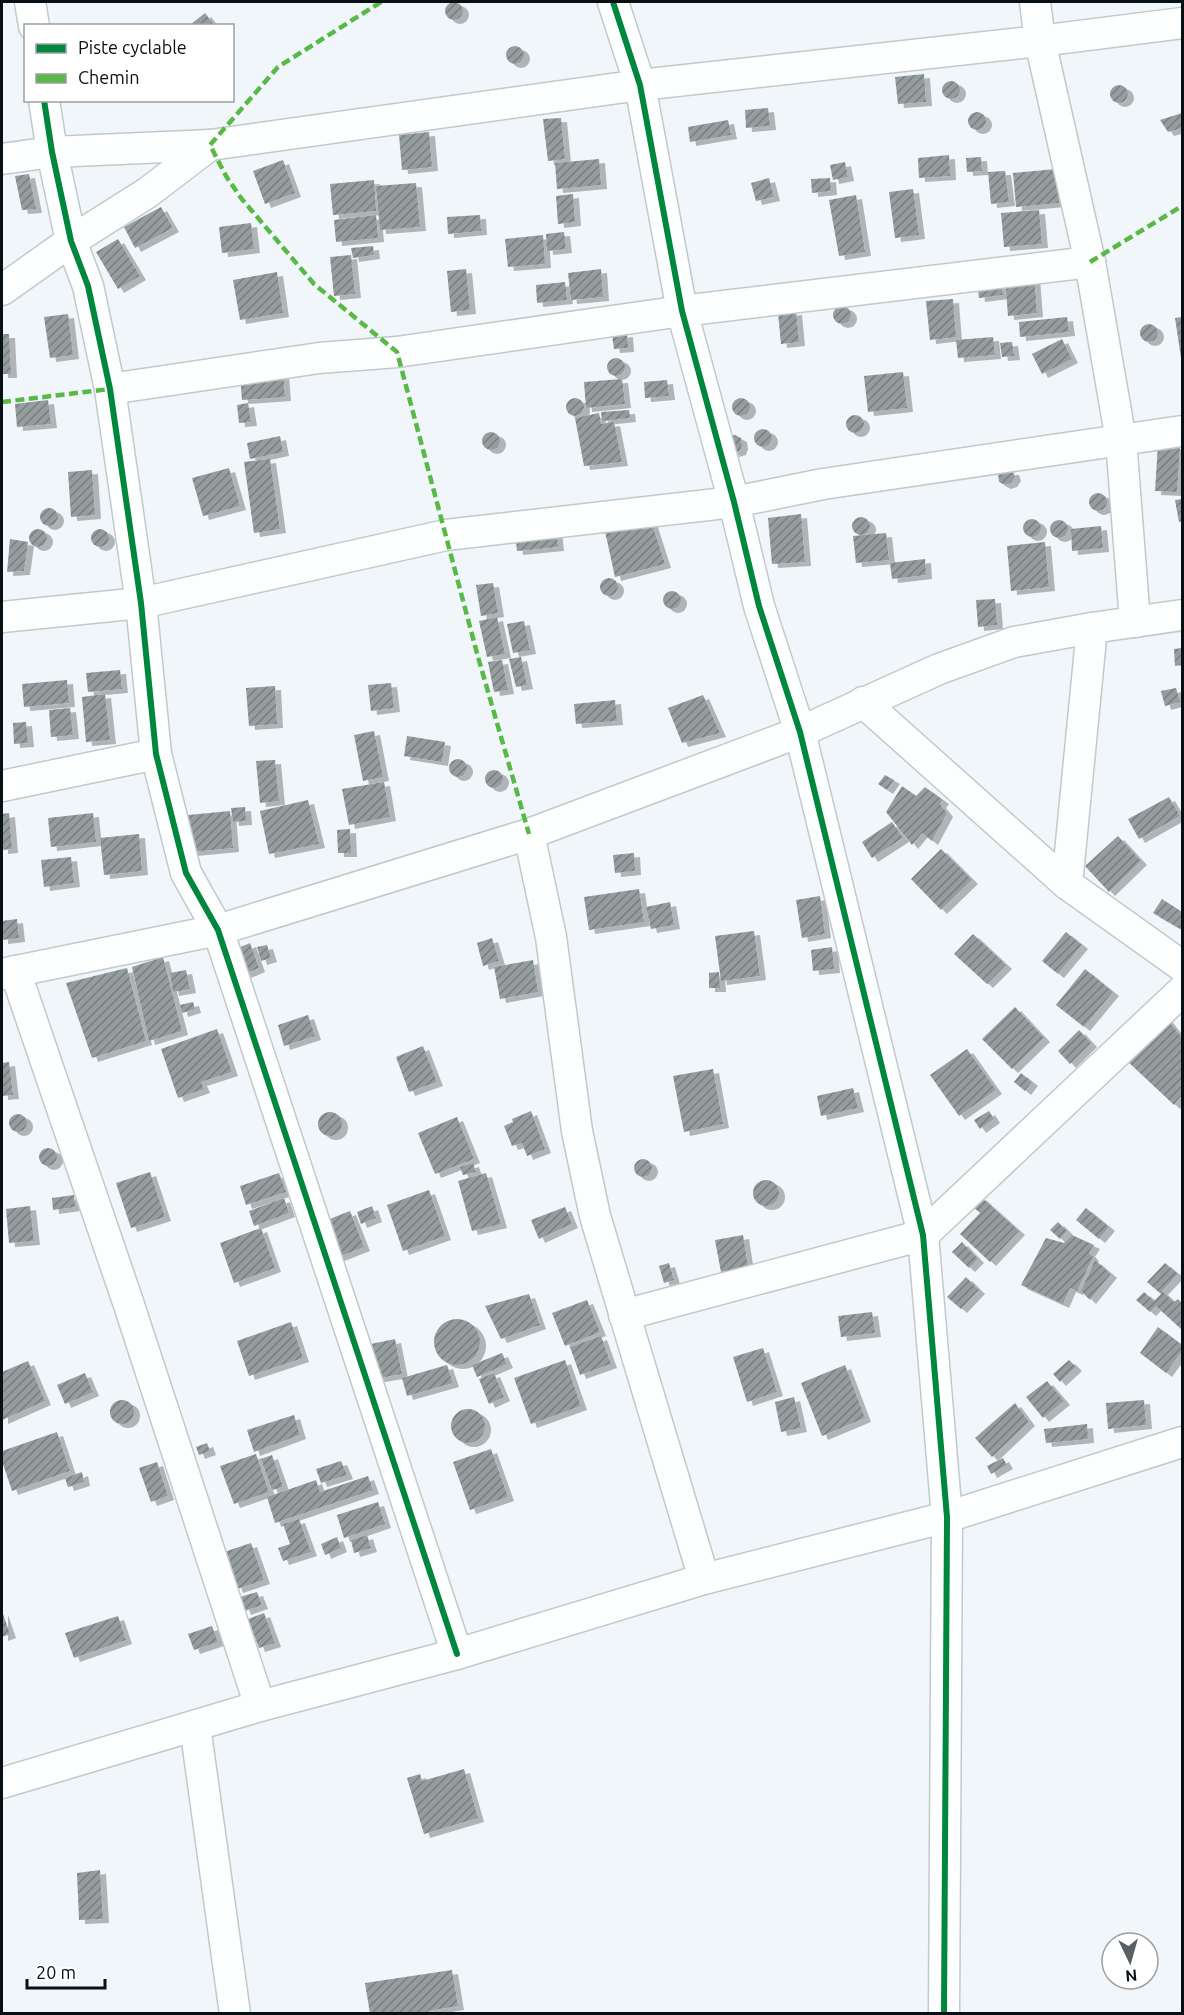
<svg xmlns="http://www.w3.org/2000/svg" width="1184" height="2015" font-family="Ubuntu,sans-serif">
	<defs>
		<pattern id="building-hatch" width="6" height="6" patternUnits="userSpaceOnUse" patternTransform="scale(1.5)"><rect width="6" height="6" fill="#959d9f"/><path d="M-1 1l2-2M0 6l6-6M5 7l2-2" fill="none" stroke="#787f80"/></pattern>
		<filter id="shadow"><feDropShadow dx="6" dy="4" stdDeviation="0" flood-color="#0004"/></filter>
	</defs>
	<rect width="100%" height="100%" fill="#f0f6fa"/>
	<g fill="url(#building-hatch)" filter="url(#shadow)">
		<circle cx="454" cy="11" r="9"/>
		<path d="M205,13L215,26H189Z"/>
		<circle cx="515" cy="55" r="9"/>
		<path d="M924,74L926,102L898,104L895,77Z"/>
		<circle cx="951" cy="90" r="9"/>
		<circle cx="1119" cy="94" r="9"/>
		<path d="M768,108L770,126L746,128L745,110Z"/>
		<circle cx="977" cy="121" r="9"/>
		<path d="M1182,113V128L1168,132L1160,120Z"/>
		<path d="M561,118L565,159L548,161L543,119Z"/>
		<path d="M728,120L731,135L690,142L688,127Z"/>
		<path d="M429,132L432,167L402,170L399,135Z"/>
		<path d="M949,155L950,176L919,178L918,158Z"/>
		<path d="M981,157L982,171L967,172L966,158Z"/>
		<path d="M599,159L601,185L557,189L555,163Z"/>
		<path d="M283,160L295,193L265,204L253,171Z"/>
		<path d="M845,162L848,177L833,180L830,165Z"/>
		<path d="M1056,169L1059,203L1016,207L1013,173Z"/>
		<path d="M1005,171L1009,202L991,204L988,172Z"/>
		<path d="M29,174L36,209L22,210L15,176Z"/>
		<path d="M769,178L774,197L756,201L751,183Z"/>
		<path d="M830,178L831,191L812,193L811,179Z"/>
		<path d="M374,180L376,211L333,215L330,184Z"/>
		<path d="M416,183L420,227L380,230L376,186Z"/>
		<path d="M913,189L919,235L895,238L889,192Z"/>
		<path d="M573,194L575,222L558,224L556,196Z"/>
		<path d="M856,195L865,252L839,256L829,200Z"/>
		<path d="M161,207L173,228L135,248L124,227Z"/>
		<path d="M1039,210L1042,244L1004,247L1001,213Z"/>
		<path d="M376,215L378,238L336,242L334,220Z"/>
		<path d="M480,215L481,231L448,234L447,217Z"/>
		<path d="M251,223L254,249L222,253L219,227Z"/>
		<path d="M564,232L566,249L547,251L546,234Z"/>
		<path d="M543,235L545,264L508,267L505,239Z"/>
		<path d="M118,239L140,276L118,289L96,252Z"/>
		<path d="M373,246L374,255L353,258L351,248Z"/>
		<path d="M351,255L355,294L334,296L330,257Z"/>
		<path d="M466,269L470,310L451,312L447,271Z"/>
		<path d="M601,269L603,297L571,300L568,273Z"/>
		<path d="M277,272L283,313L240,320L233,280Z"/>
		<path d="M1034,275L1037,313L1008,316L1005,278Z"/>
		<path d="M1001,278L1003,295L979,298L977,281Z"/>
		<path d="M565,282L567,300L537,303L536,285Z"/>
		<path d="M953,299L956,337L930,340L926,301Z"/>
		<circle cx="842" cy="315" r="9"/>
		<path d="M796,311L799,342L781,344L778,313Z"/>
		<path d="M68,314L73,355L50,358L44,317Z"/>
		<path d="M1067,317L1069,332L1020,337L1019,322Z"/>
		<path d="M1182,317V358H1181L1175,318Z"/>
		<circle cx="1149" cy="333" r="9"/>
		<path d="M627,333L628,348L614,349L612,335Z"/>
		<path d="M2,334H9L11,374H2Z"/>
		<path d="M993,337L995,355L958,358L956,340Z"/>
		<path d="M1062,339L1072,359L1042,374L1032,354Z"/>
		<path d="M1012,342L1014,356L1002,357L1000,343Z"/>
		<circle cx="616" cy="367" r="9"/>
		<path d="M903,372L907,408L868,412L864,376Z"/>
		<path d="M283,373L285,397L242,400L240,375Z"/>
		<path d="M622,379L625,404L586,408L584,382Z"/>
		<path d="M667,380L669,396L645,398L644,382Z"/>
		<circle cx="575" cy="407" r="9"/>
		<circle cx="741" cy="407" r="9"/>
		<path d="M48,400L51,424L17,427L15,404Z"/>
		<path d="M248,403L251,422L239,423L237,405Z"/>
		<path d="M629,410L630,418L602,421L601,412Z"/>
		<path d="M599,413L601,424L614,422L622,462L584,466L575,418Z"/>
		<circle cx="855" cy="424" r="9"/>
		<circle cx="763" cy="438" r="9"/>
		<circle cx="491" cy="441" r="9"/>
		<path d="M735,435L741,438L742,445L740,451L733,453L728,437Z"/>
		<path d="M280,436L283,452L250,459L247,443Z"/>
		<path d="M1158,444L1180,446L1177,492L1155,491Z"/>
		<path d="M270,459L280,529L254,533L244,462Z"/>
		<path d="M229,468L240,506L203,516L192,478Z"/>
		<path d="M92,470L95,515L71,517L68,472Z"/>
		<path d="M1013,471L1015,477L1011,483L1005,485L999,482L998,472Z"/>
		<circle cx="1098" cy="502" r="9"/>
		<path d="M1182,499V521L1179,522L1175,500Z"/>
		<circle cx="49" cy="517" r="9"/>
		<path d="M801,514L805,562L772,564L768,518Z"/>
		<path d="M650,517L665,564L615,577L604,527Z"/>
		<circle cx="861" cy="526" r="9"/>
		<circle cx="1032" cy="528" r="9"/>
		<circle cx="1059" cy="529" r="9"/>
		<path d="M1101,526L1103,548L1072,551L1071,529Z"/>
		<path d="M556,528L558,547L517,551L515,532Z"/>
		<circle cx="100" cy="538" r="9"/>
		<circle cx="38" cy="538" r="9"/>
		<path d="M886,533L889,560L856,563L853,536Z"/>
		<path d="M10,539L28,542L24,571L7,572Z"/>
		<path d="M1045,542L1049,587L1011,591L1007,546Z"/>
		<path d="M925,559L926,575L892,579L890,563Z"/>
		<circle cx="609" cy="587" r="9"/>
		<path d="M493,583L498,613L481,616L476,585Z"/>
		<circle cx="672" cy="600" r="9"/>
		<path d="M995,599L997,625L978,627L976,600Z"/>
		<path d="M497,617L505,654L487,657L479,621Z"/>
		<path d="M524,621L530,650L513,653L507,624Z"/>
		<path d="M1182,648V665L1175,666L1174,649Z"/>
		<path d="M521,657L527,685L516,687L509,659Z"/>
		<path d="M502,660L508,690L494,692L488,662Z"/>
		<path d="M120,670L122,689L88,692L86,673Z"/>
		<path d="M67,680L69,703L24,707L22,684Z"/>
		<path d="M391,683L394,708L371,711L368,685Z"/>
		<path d="M275,686L277,724L249,726L246,688Z"/>
		<path d="M1176,688L1180,702L1165,706L1161,691Z"/>
		<path d="M105,694L110,740L86,742L82,697Z"/>
		<path d="M703,695L720,733L682,743L668,708Z"/>
		<path d="M615,700L617,721L576,724L574,704Z"/>
		<path d="M70,708L73,735L51,737L49,710Z"/>
		<path d="M26,722L28,743L14,744L13,723Z"/>
		<path d="M374,731L383,777L363,781L354,735Z"/>
		<path d="M407,736L445,742L442,762L404,756Z"/>
		<circle cx="458" cy="768" r="9"/>
		<path d="M275,760L279,801L260,803L256,761Z"/>
		<circle cx="494" cy="779" r="9"/>
		<path d="M885,775L894,780L887,790L878,784Z"/>
		<path d="M384,782L390,817L349,825L342,789Z"/>
		<path d="M902,786L916,796L925,787L943,800L940,804L947,813L932,841L922,833L912,845L886,812Z"/>
		<path d="M1169,797L1180,816L1139,839L1128,819Z"/>
		<path d="M308,800L319,844L269,854L260,811Z"/>
		<path d="M245,807L246,821L233,822L231,808Z"/>
		<path d="M230,811L233,848L191,852L188,815Z"/>
		<path d="M9,813L12,849L2,850V814Z"/>
		<path d="M93,813L96,842L51,847L48,818Z"/>
		<path d="M892,822L903,838L872,858L862,842Z"/>
		<path d="M350,829L351,853H338L337,830Z"/>
		<path d="M139,834L142,871L104,875L100,838Z"/>
		<path d="M1118,836L1141,861L1109,892L1085,866Z"/>
		<path d="M941,849L972,880L941,910L911,879Z"/>
		<path d="M634,853L635,871L615,873L613,855Z"/>
		<path d="M71,857L74,883L44,887L41,860Z"/>
		<path d="M639,889L644,922L589,930L584,897Z"/>
		<path d="M820,896L825,934L802,938L796,900Z"/>
		<path d="M1162,899L1182,912V930L1153,913Z"/>
		<path d="M670,902L674,925L651,929L646,907Z"/>
		<path d="M17,919L19,938L2,940V921Z"/>
		<path d="M754,931L760,976L721,981L715,936Z"/>
		<path d="M1066,932L1082,945L1058,974L1042,961Z"/>
		<path d="M973,934L1006,965L987,984L954,954Z"/>
		<path d="M492,938L499,961L483,966L477,943Z"/>
		<path d="M250,943L259,968L245,974L236,949Z"/>
		<path d="M267,945L271,958L261,961L257,947Z"/>
		<path d="M832,947L834,969L813,971L811,950Z"/>
		<path d="M163,957L182,1031L149,1041L132,967Z"/>
		<path d="M533,960L538,992L500,999L494,967Z"/>
		<path d="M127,968L146,1041L92,1058L66,983Z"/>
		<path d="M1085,969L1113,992L1084,1027L1056,1005Z"/>
		<path d="M186,970L190,989L173,992L170,973Z"/>
		<path d="M719,972L720,988H709V973Z"/>
		<path d="M193,1002L195,1009L182,1013L180,1005Z"/>
		<path d="M1015,1007L1044,1038L1012,1069L982,1039Z"/>
		<path d="M308,1015L315,1036L284,1046L278,1025Z"/>
		<path d="M1164,1015L1182,1038V1095L1174,1105L1124,1058Z"/>
		<path d="M217,1029L232,1072L201,1082L204,1089L178,1098L161,1049Z"/>
		<path d="M1079,1030L1091,1043L1070,1064L1058,1051Z"/>
		<path d="M423,1046L437,1082L409,1092L396,1057Z"/>
		<path d="M967,1049L996,1090L959,1116L930,1075Z"/>
		<path d="M9,1062L13,1095L2,1096V1063Z"/>
		<path d="M713,1069L723,1124L684,1132L673,1076Z"/>
		<path d="M1021,1073L1032,1082L1025,1091L1014,1082Z"/>
		<path d="M853,1088L858,1108L821,1116L817,1096Z"/>
		<path d="M531,1111L545,1149L527,1156L522,1143L512,1146L504,1126L513,1122L512,1119Z"/>
		<path d="M989,1111L994,1119L980,1129L974,1120Z"/>
		<circle cx="330" cy="1124" r="12"/>
		<circle cx="18" cy="1123" r="9"/>
		<path d="M457,1117L474,1159L435,1174L418,1133Z"/>
		<circle cx="48" cy="1157" r="9"/>
		<circle cx="643" cy="1168" r="9"/>
		<path d="M473,1163L476,1172L463,1175L460,1167Z"/>
		<path d="M150,1172L165,1217L131,1228L116,1183Z"/>
		<path d="M279,1173L286,1192L246,1205L240,1186Z"/>
		<path d="M486,1173L501,1224L472,1231L458,1181Z"/>
		<circle cx="766" cy="1193" r="13"/>
		<path d="M429,1190L445,1236L403,1251L387,1205Z"/>
		<path d="M74,1195L75,1207L53,1210L52,1198Z"/>
		<path d="M980,1196L1019,1231L990,1262L960,1234L980,1213L971,1205Z"/>
		<path d="M284,1198L289,1213L254,1226L249,1211Z"/>
		<path d="M30,1206L34,1241L9,1243L6,1209Z"/>
		<path d="M372,1206L376,1218L361,1224L357,1212Z"/>
		<path d="M565,1207L572,1224L539,1239L531,1220Z"/>
		<path d="M1086,1208L1109,1227L1099,1239L1076,1220Z"/>
		<path d="M350,1211L364,1247L336,1258L322,1222Z"/>
		<path d="M1058,1222L1067,1231L1060,1239L1050,1230Z"/>
		<path d="M261,1228L275,1268L234,1283L220,1243Z"/>
		<path d="M743,1235L748,1267L721,1272L715,1240Z"/>
		<path d="M1072,1235L1094,1245L1089,1253L1093,1257L1077,1291L1070,1288L1063,1304L1021,1285L1046,1238L1064,1243Z"/>
		<path d="M962,1242L978,1259L969,1268L952,1252Z"/>
		<path d="M1095,1260L1111,1274L1090,1300L1081,1291Z"/>
		<path d="M669,1263L674,1280L664,1283L659,1266Z"/>
		<path d="M1165,1263L1178,1274L1162,1291L1174,1302L1178,1299L1182,1303V1330L1156,1306L1150,1312L1136,1300L1144,1292L1154,1301L1161,1294L1147,1282Z"/>
		<path d="M966,1277L979,1290L961,1309L947,1297Z"/>
		<path d="M529,1294L540,1325L501,1339L485,1306Z"/>
		<path d="M587,1300L600,1332L565,1346L552,1313Z"/>
		<path d="M872,1312L875,1333L841,1337L838,1316Z"/>
		<circle cx="457" cy="1342" r="23"/>
		<path d="M291,1322L303,1358L249,1376L237,1341Z"/>
		<path d="M1158,1327L1182,1345V1351L1166,1373L1140,1353Z"/>
		<path d="M601,1336L611,1364L580,1375L570,1347Z"/>
		<path d="M395,1339L402,1374L368,1380L361,1346Z"/>
		<path d="M763,1348L777,1392L747,1402L733,1357Z"/>
		<path d="M502,1353L507,1364L477,1377L472,1365Z"/>
		<path d="M565,1360L581,1406L531,1424L514,1378Z"/>
		<path d="M1069,1360L1076,1367L1060,1382L1053,1374Z"/>
		<path d="M28,1361L45,1401L2,1420V1372Z"/>
		<path d="M447,1365L453,1383L407,1396L402,1378Z"/>
		<path d="M845,1365L865,1418L822,1436L801,1383Z"/>
		<path d="M85,1373L93,1392L65,1404L57,1385Z"/>
		<path d="M494,1373L504,1397L489,1404L479,1379Z"/>
		<path d="M1047,1381L1064,1401L1043,1418L1026,1397Z"/>
		<path d="M794,1397L801,1428L781,1432L775,1402Z"/>
		<circle cx="122" cy="1412" r="12"/>
		<path d="M1144,1400L1146,1425L1108,1429L1106,1403Z"/>
		<path d="M1015,1403L1029,1422L992,1457L975,1438Z"/>
		<circle cx="468" cy="1426" r="17"/>
		<path d="M294,1415L300,1435L254,1452L247,1430Z"/>
		<path d="M1087,1424L1088,1439L1046,1443L1044,1429Z"/>
		<path d="M57,1432L70,1471L12,1491L2,1461V1451Z"/>
		<path d="M207,1443L210,1451L199,1455L196,1447Z"/>
		<path d="M491,1449L508,1497L470,1510L453,1462Z"/>
		<path d="M256,1454L269,1492L234,1504L220,1466Z"/>
		<path d="M272,1455L283,1487L272,1490L261,1459Z"/>
		<path d="M1003,1458L1007,1465L991,1474L987,1466Z"/>
		<path d="M341,1461L347,1475L321,1483L316,1469Z"/>
		<path d="M157,1462L168,1496L151,1502L139,1468Z"/>
		<path d="M82,1472L84,1482L68,1487L65,1478Z"/>
		<path d="M368,1476L373,1490L275,1523L267,1497L316,1480L320,1492Z"/>
		<path d="M378,1502L385,1524L344,1538L337,1515Z"/>
		<path d="M299,1519L311,1552L283,1561L278,1548L290,1544L283,1524Z"/>
		<path d="M367,1535L371,1548L354,1553L351,1540Z"/>
		<path d="M337,1537L341,1548L325,1555L321,1544Z"/>
		<path d="M251,1543L264,1580L237,1589L224,1552Z"/>
		<path d="M257,1592L262,1605L245,1611L240,1597Z"/>
		<path d="M2,1611L10,1634L2,1637Z"/>
		<path d="M264,1613L275,1643L259,1648L248,1619Z"/>
		<path d="M118,1616L126,1640L74,1658L65,1633Z"/>
		<path d="M212,1626L218,1642L194,1650L188,1634Z"/>
		<path d="M464,1769L478,1818L424,1834L407,1778L420,1774L422,1781Z"/>
		<path d="M100,1870L103,1919L79,1920L77,1873Z"/>
		<path d="M452,1970L458,2006L428,2011L429,2014H370L365,1983Z"/>
	</g>
	<g fill="none" stroke-linecap="round" stroke-linejoin="round">
		<defs>
			<g id="minor">
				<path d="M30,2L34,26"/>
				<path d="M613,2L640,85L682,311L734,502L759,606L800,732L923,1235L947,1517L944,2014"/>
				<path d="M1035,2L1040,41L1090,262L1121,440L1135,622"/>
				<path d="M44,100L52,152L71,241L88,286L110,389L141,603L156,754L186,873L218,930L457,1654"/>
				<path d="M2,159L52,152L210,145L640,85L1040,41L1182,23"/>
				<path d="M2,290L71,241L147,193L210,145"/>
				<path d="M110,389L319,358L397,352L682,311L1090,262"/>
				<path d="M2,617L141,603L446,535L734,502L823,484L1182,431"/>
				<path d="M863,702L1067,884L1182,966"/>
				<path d="M2,786L156,754"/>
				<path d="M529,834L551,937L577,1131L595,1216L704,1579"/>
				<path d="M1067,884L1092,628"/>
				<path d="M15,971L128,1302L260,1706"/>
				<path d="M2,974L218,930L529,834L800,732L939,669L1014,642L1092,628L1182,615"/>
				<path d="M624,1315L923,1235L1182,991"/>
				<path d="M195,1726L235,2014"/>
				<path d="M2,1783L260,1706L457,1654L704,1579L947,1517L1182,1442"/>
			</g>
		</defs>
		<use href="#minor" stroke="#c2c9cd" stroke-width="33"/>
		<use href="#minor" stroke="#fdfefe" stroke-width="30"/>
		<g stroke="#58b947" stroke-width="4.5" stroke-dasharray="9 4.5" stroke-linecap="butt">
			<path d="M381,2L278,67L210,145L226,176L241,198L314,284L397,352L478,657L529,834"/>
			<path d="M1090,262L1182,206"/>
			<path d="M2,402L110,389"/>
		</g>
		<defs>
			<g id="cycleway">
				<path d="M613,2L640,85L682,311L734,502L759,606L800,732L923,1235L947,1517L944,2014"/>
				<path d="M44,100L52,152L71,241L88,286L110,389L141,603L156,754L186,873L218,930L457,1654"/>
			</g>
		</defs>
		<use href="#cycleway" stroke="#fff" stroke-width="10"/>
		<use href="#cycleway" stroke="#00873e" stroke-width="6"/>
	</g>
	<rect width="1184" height="2015" fill="none" stroke="#071014" stroke-width="6"/>
	<rect x="24" y="24" width="210" height="78" fill="#ffffff" stroke="#9c9fa1" stroke-width="1.5"/>
	<rect x="36" y="44" width="30" height="9" fill="#00873e" stroke="#9c9fa1" stroke-width="1.5"/>
	<text x="78" y="54" font-size="18" fill="#071014">Piste cyclable</text>
	<rect x="36" y="74" width="30" height="9" fill="#58b947" stroke="#9c9fa1" stroke-width="1.5"/>
	<text x="78" y="84" font-size="18" fill="#071014">Chemin</text>
	<g transform="translate(1130 1961) rotate(175)"><circle r="28" fill="#ffffff" stroke="#9c9fa1" stroke-width="1.5"/>
	<path d="M0-4.5L10 22L0 15L-10 22Z" fill="#596064"/>
	<text y="-9" font-size="16" font-weight="bold" text-anchor="middle" fill="#071014">N</text>
	</g>
	<path d="M27 1979v9h78v-9" fill="none" stroke="#071014" stroke-width="3"/>
	<text x="36" y="1979" font-size="18" fill="#071014" stroke="#ffffff" stroke-width="4.5" paint-order="stroke">20 m</text>
</svg>
